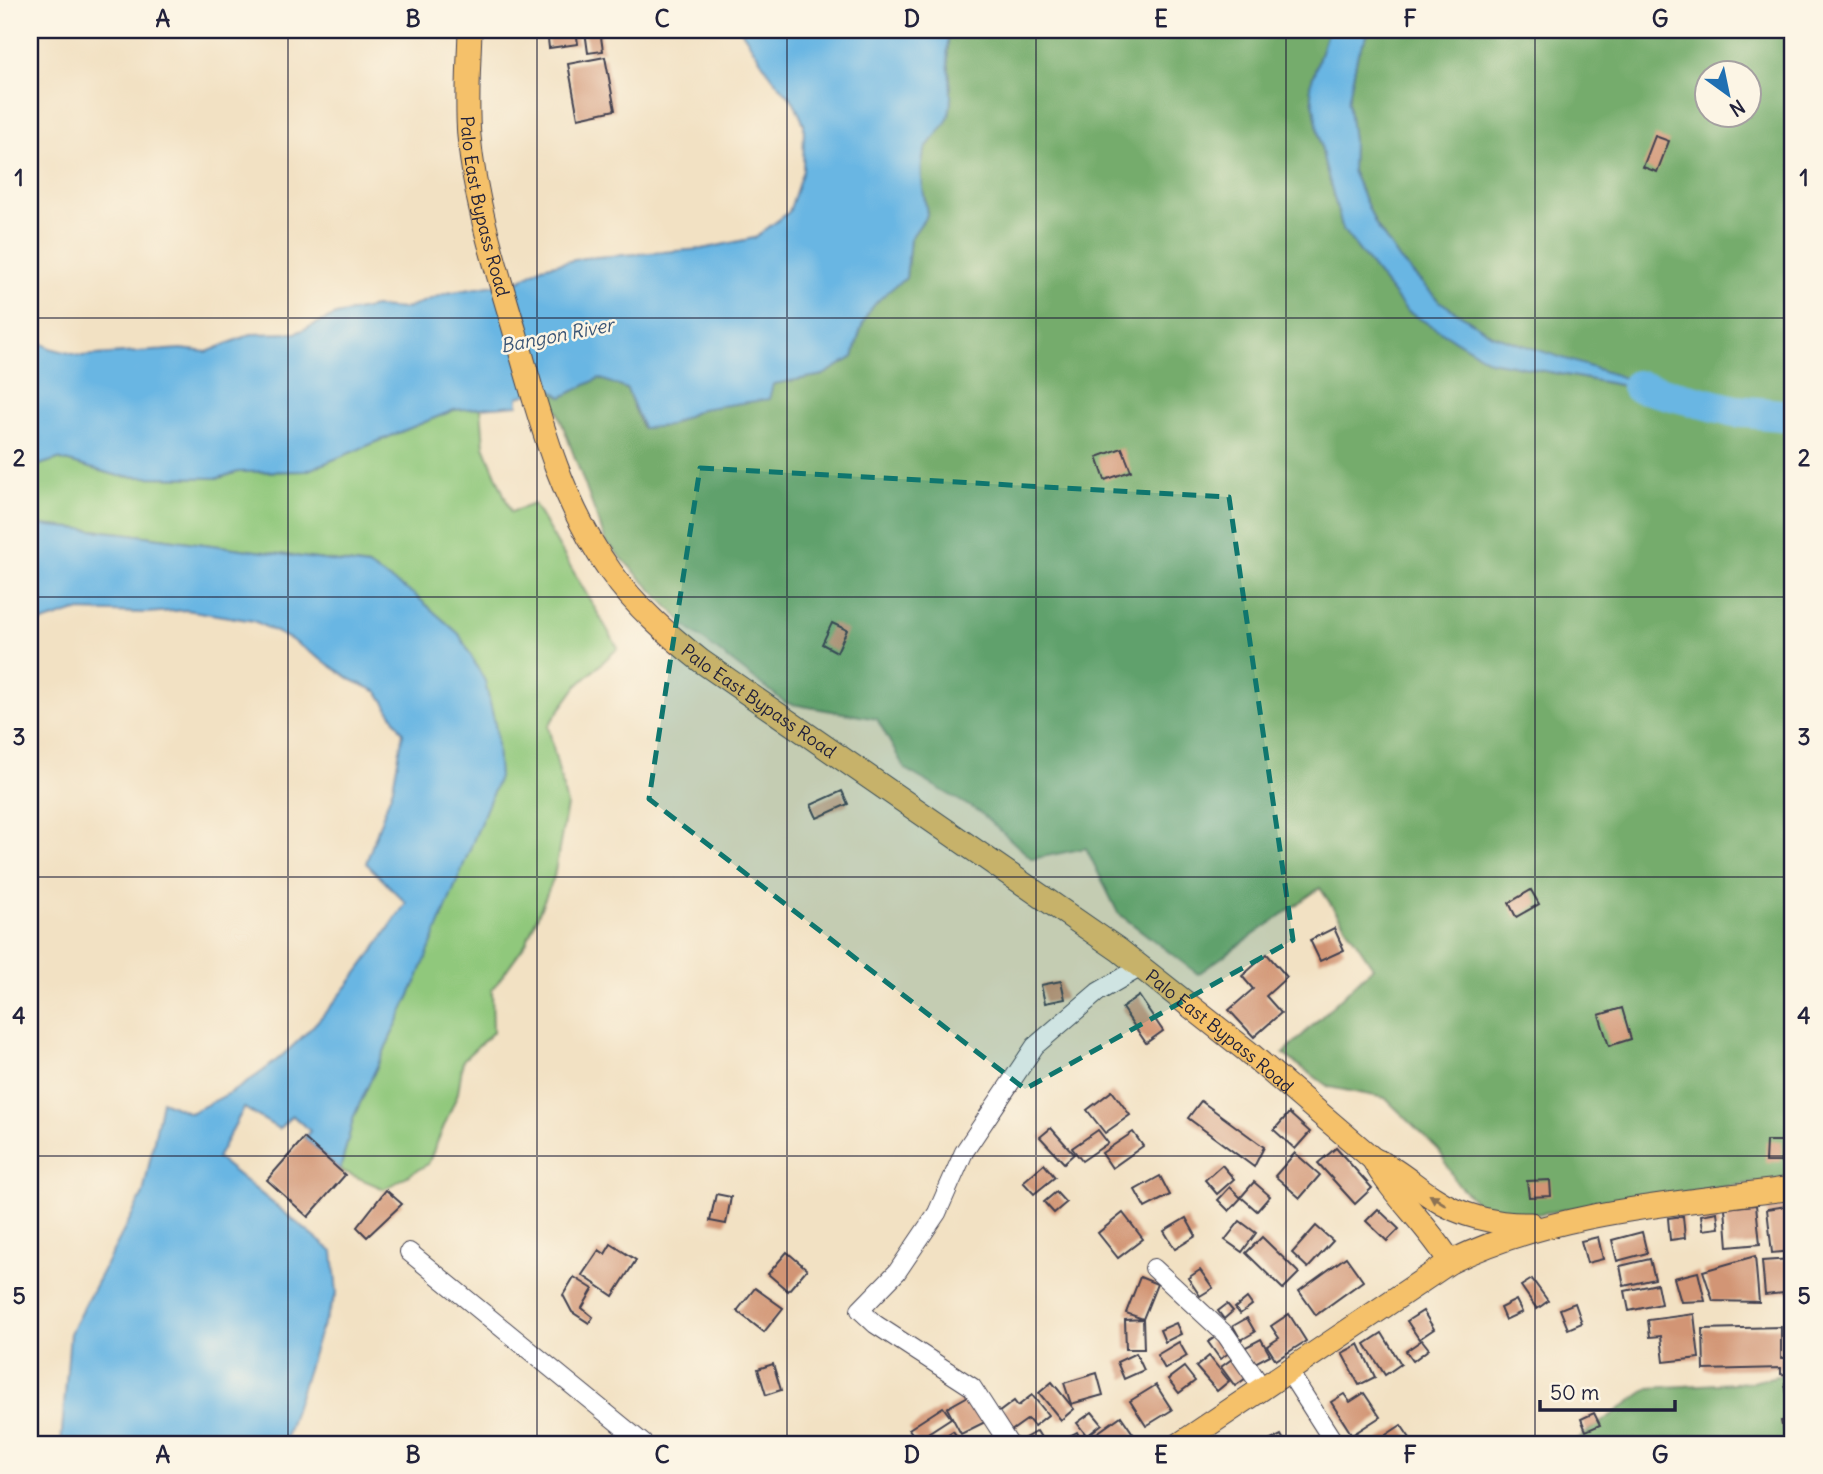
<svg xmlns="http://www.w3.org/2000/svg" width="1823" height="1474" font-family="Delius,sans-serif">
	<rect width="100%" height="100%" fill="#fcf5e5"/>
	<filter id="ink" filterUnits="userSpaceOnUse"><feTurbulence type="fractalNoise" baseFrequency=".0143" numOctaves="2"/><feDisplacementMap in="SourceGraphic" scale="14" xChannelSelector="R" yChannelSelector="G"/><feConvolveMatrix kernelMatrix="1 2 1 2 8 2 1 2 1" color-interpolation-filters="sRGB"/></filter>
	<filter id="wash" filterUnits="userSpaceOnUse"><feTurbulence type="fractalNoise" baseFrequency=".00686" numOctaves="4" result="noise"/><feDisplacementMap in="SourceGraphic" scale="28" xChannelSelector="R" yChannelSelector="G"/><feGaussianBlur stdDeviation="1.57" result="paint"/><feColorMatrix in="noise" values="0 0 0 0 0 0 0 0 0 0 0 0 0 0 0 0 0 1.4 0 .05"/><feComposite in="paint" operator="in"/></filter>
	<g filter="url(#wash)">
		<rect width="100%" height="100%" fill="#f2e1c3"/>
		<path fill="#90c87c" stroke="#59755c" stroke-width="2" d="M481,407L484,446L511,512L534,504L618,648L576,687L548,726L567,805L554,877L526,943L492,990L493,1032L463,1060L458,1093L428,1164L384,1189L340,1170L354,1116L417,980L447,901L369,566L123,533L30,524V468L58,459L119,476L142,477L219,478L238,472L306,471L454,410Z"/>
		<g fill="#74ac6c" stroke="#4b6754" stroke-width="2" fill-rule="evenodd">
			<path d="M950,30H1328L1310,86L1324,161L1343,230L1407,311L1491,361L1672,395L1492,335L1439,301L1400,260L1376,225L1352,171L1353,140L1348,101L1358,53L1370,30H1793V1165L1788,1178L1516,1217L1482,1208L1456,1182L1439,1150L1385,1098L1329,1087L1283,1054L1373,967L1320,888L1198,974L1118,913L1086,848L1032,859L981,813L905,769L877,719L786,703L688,628L606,542L549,388L562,397L599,378L627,389L642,428L668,426L701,409L724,404L773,384L823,375L853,357C864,313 868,304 906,278L910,239L927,215C925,196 917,170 925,151C930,138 945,129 949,115C956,86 942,58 950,30ZM1708,74H1750V116H1708Z"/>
			<path d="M1793,1372V1444H1571L1649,1388L1752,1382Z"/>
		</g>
		<g fill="#69b6e3" stroke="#466c8f" stroke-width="2">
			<path d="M741,30H950C942,58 956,86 949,115C946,129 930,138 925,151C917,170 925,196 927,215L910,239L906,278C869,304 864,313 853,357L823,375L773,384L769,399L701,409L668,426L643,428L627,389L599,378L562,397L549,388L518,397V405L454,410L306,471L238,472L219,478L142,477L119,476L58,459L30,468V336L50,348L81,356L181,349L207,352L251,334L296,333L336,315L375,307L404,309L447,293L519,281L542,267L584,258L702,249L754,238L789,212L803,170L804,124L794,102L772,77Z"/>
			<path d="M1328,30H1370L1358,53L1348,101L1353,140L1352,171L1376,225L1400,260L1439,301L1492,335L1680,396L1490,361L1407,311L1343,230L1324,161L1310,86Z"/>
			<path d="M30,524L123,533L368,566L415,595L459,634L485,681L496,729L499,777L417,980L354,1116L340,1170L304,1138L310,1131L292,1115L279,1129L244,1108L217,1158L333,1252L337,1293L319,1334L284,1444H61L70,1333L143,1194L162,1101L190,1113C208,1104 226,1096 243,1085C314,1039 360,972 406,903L366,863L393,787L403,733L378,692L352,680L290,639L254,621L186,610L147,613L76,611L42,622L30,621Z"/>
		</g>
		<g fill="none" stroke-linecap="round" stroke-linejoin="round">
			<path stroke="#69b6e3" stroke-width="32" d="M1637,386L1735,411L1793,416"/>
		</g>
		<g id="blocks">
			<g fill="#d29574">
				<path d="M547,30H576L578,44L549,48Z"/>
				<path d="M597,30H600L603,51L588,53L585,31Z"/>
				<path d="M605,57L615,110L578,118L568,64Z"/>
				<path d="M1655,136L1669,141L1657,172L1643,167Z"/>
				<path d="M1122,448L1131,471L1105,480L1097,457Z"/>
				<path d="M832,623L847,630L837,652L822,644Z"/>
				<path d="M842,791L848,804L817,818L811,805Z"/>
				<path d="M1531,890L1539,904L1516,917L1509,903Z"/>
				<path d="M1334,928L1344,950L1320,961L1310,940Z"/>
				<path d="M1267,954L1287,977L1266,996L1281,1013L1254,1037L1229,1010L1253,989L1242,976Z"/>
				<path d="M1061,981L1065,999L1045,1003L1041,985Z"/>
				<path d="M1139,996L1163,1031L1146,1043L1122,1008Z"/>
				<path d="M1622,1008L1631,1039L1609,1046L1599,1015Z"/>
				<path d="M1112,1091L1130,1115L1105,1133L1087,1110Z"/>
				<path d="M1201,1101L1264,1147L1254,1167L1188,1118Z"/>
				<path d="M1289,1113L1310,1132L1295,1149L1274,1130Z"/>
				<path d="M1051,1128L1074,1154L1064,1163L1040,1137Z"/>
				<path d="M1098,1130L1108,1143L1082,1161L1072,1148Z"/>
				<path d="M1133,1132L1143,1146L1112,1168L1102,1153Z"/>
				<path d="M304,1138L345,1175L308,1217L267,1180Z"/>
				<path d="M1766,1141H1782L1781,1162H1765Z"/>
				<path d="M1336,1148L1372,1188L1355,1204L1318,1163Z"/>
				<path d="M1295,1153L1320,1175L1300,1198L1275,1176Z"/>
				<path d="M1044,1164L1055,1177L1034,1194L1023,1182Z"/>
				<path d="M1222,1165L1234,1179L1217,1194L1205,1180Z"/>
				<path d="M1160,1176L1170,1195L1145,1208L1135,1190Z"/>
				<path d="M1550,1180L1551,1196L1529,1197L1527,1181Z"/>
				<path d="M1254,1182L1270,1196L1257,1211L1241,1197Z"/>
				<path d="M1230,1187L1241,1198L1229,1211L1218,1200Z"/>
				<path d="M386,1190L402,1204L367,1237L357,1227Z"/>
				<path d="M1056,1192L1066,1203L1054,1213L1044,1202Z"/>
				<path d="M716,1194L731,1197L726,1224L710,1221Z"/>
				<path d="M1756,1205L1760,1244L1728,1247L1725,1208Z"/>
				<path d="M1787,1206L1792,1251L1772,1253L1767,1209Z"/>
				<path d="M1378,1209L1399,1229L1387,1241L1366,1221Z"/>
				<path d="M1717,1212L1719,1228L1703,1230L1701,1215Z"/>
				<path d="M1123,1213L1143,1239L1118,1258L1098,1233Z"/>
				<path d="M1683,1216L1685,1238L1670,1240L1668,1218Z"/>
				<path d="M1186,1218L1196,1236L1175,1249L1164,1231Z"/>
				<path d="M1240,1221L1256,1233L1242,1252L1225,1240Z"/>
				<path d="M1316,1226L1333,1241L1308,1268L1292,1253Z"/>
				<path d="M1642,1232L1647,1253L1617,1261L1612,1240Z"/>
				<path d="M1262,1237L1299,1273L1283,1289L1246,1253Z"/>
				<path d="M1598,1237L1603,1259L1587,1263L1581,1241Z"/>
				<path d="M611,1244L636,1260L613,1296L582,1275L599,1250L605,1254Z"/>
				<path d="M787,1252L807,1269L788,1291L768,1274Z"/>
				<path d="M1755,1256L1759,1302L1713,1301L1703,1271Z"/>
				<path d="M1346,1257L1363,1281L1316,1315L1299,1291Z"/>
				<path d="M1650,1259L1655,1279L1624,1286L1620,1266Z"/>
				<path d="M1791,1259L1793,1292L1765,1295L1762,1261Z"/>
				<path d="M1200,1270L1213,1288L1200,1296L1188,1278Z"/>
				<path d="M1698,1272L1705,1301L1681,1302L1674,1278Z"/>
				<path d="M574,1277L593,1289L582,1308L593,1317L589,1323L572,1312L563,1295Z"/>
				<path d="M1140,1277L1157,1284L1143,1319L1144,1349H1126L1125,1320L1143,1319L1126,1313Z"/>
				<path d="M1532,1279L1548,1301L1537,1309L1521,1286Z"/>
				<path d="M1657,1284L1661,1304L1629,1311L1625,1291Z"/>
				<path d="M755,1288L783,1308L764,1332L737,1311Z"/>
				<path d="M1247,1298L1252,1305L1240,1314L1235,1308Z"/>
				<path d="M1516,1300L1522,1312L1505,1320L1500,1308Z"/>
				<path d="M1575,1303L1582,1323L1568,1329L1560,1309Z"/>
				<path d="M1227,1304L1233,1311L1224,1319L1218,1311Z"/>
				<path d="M1423,1311L1434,1329L1419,1339L1407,1321Z"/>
				<path d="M1289,1314L1306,1341L1276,1360L1267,1346L1279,1338L1271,1326Z"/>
				<path d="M1694,1314L1699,1358L1664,1362L1661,1336L1650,1337L1648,1320Z"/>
				<path d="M1247,1318L1255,1332L1241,1340L1233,1326Z"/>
				<path d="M1176,1323L1181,1334L1165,1342L1160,1330Z"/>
				<path d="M1781,1327V1358H1793V1375L1781,1374V1368L1704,1370L1703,1329Z"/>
				<path d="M1382,1333L1401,1364L1385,1375L1365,1344Z"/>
				<path d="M1220,1334L1232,1351L1220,1359L1208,1342Z"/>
				<path d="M1261,1339L1270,1355L1253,1364L1244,1348Z"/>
				<path d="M1422,1340L1429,1349L1413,1361L1406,1351Z"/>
				<path d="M1179,1342L1187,1356L1165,1369L1157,1355Z"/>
				<path d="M1359,1344L1375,1377L1359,1385L1342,1353Z"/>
				<path d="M1136,1353L1144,1370L1124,1379L1117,1362Z"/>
				<path d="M1209,1356L1229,1381L1217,1391L1196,1367Z"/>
				<path d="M1232,1359L1246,1378L1235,1386L1221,1367Z"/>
				<path d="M773,1364L781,1390L766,1395L758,1369Z"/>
				<path d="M1184,1367L1195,1381L1179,1393L1168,1379Z"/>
				<path d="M1097,1373L1103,1395L1071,1404L1064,1383Z"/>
				<path d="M1052,1382L1074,1409L1061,1420L1039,1393Z"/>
				<path d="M1793,1382V1406H1789L1785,1383Z"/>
				<path d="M1156,1385L1172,1410L1146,1426L1130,1401Z"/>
				<path d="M1364,1393L1380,1417L1352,1435L1331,1402L1344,1394L1350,1402Z"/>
				<path d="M970,1395L985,1422L961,1434L947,1408Z"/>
				<path d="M1032,1395L1048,1415L1034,1426L1028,1419L1011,1431L998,1413L1014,1401L1018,1406Z"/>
				<path d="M943,1407L951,1418L928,1433L935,1443L953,1431L962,1444H919L909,1429Z"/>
				<path d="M1092,1412L1102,1424L1087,1436L1077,1423Z"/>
				<path d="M1594,1413L1600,1425L1586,1431L1581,1419Z"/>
				<path d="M1121,1416L1134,1435L1121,1444H1094L1090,1438Z"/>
				<path d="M1793,1419V1429L1783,1431L1781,1421Z"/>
				<path d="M1401,1425L1414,1444H1372Z"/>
				<path d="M1037,1431L1045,1444H1021L1020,1441Z"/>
				<path d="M1077,1432L1083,1444H1061L1060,1441Z"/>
				<path d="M1281,1435L1286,1444H1263Z"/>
			</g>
		</g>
	</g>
	<g filter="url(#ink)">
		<use href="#blocks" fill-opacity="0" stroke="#413f4f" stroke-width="2"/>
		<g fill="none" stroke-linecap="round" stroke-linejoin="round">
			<defs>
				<g id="minor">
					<path d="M409,1252L644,1444"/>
					<path d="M1154,1268L1226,1335L1263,1389"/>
					<path d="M1289,1372L1335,1444"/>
					<path d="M1009,1444L972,1387L875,1324L860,1310L897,1272L937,1213L964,1152L1035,1046L1098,992L1141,967"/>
				</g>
				<g id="major">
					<path id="s1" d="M470,30C469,65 466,101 469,136C475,203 496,267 515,332C538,413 560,502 611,572C636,607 667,634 701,661L1119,950L1247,1051L1373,1159C1393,1196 1428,1225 1450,1262"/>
					<path d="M1373,1159C1396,1168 1411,1183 1432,1197C1460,1216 1497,1225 1531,1224"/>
					<path d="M1180,1444L1450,1262C1557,1210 1677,1204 1793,1188"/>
				</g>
			</defs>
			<use href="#minor" stroke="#413f4f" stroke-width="20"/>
			<use href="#major" stroke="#413f4f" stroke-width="25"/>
			<use href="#minor" stroke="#fff" stroke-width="18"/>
			<use href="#major" stroke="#f5c16b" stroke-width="23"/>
		</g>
		<defs><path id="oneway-solid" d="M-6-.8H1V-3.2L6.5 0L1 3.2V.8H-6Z" transform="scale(1.75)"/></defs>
		<use fill="#8c7253" href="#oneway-solid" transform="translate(1438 1200) rotate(-148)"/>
	</g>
	<path fill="#0f766e" fill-opacity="0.2" stroke="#0f766e" stroke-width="5" stroke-dasharray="14 9" stroke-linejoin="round" d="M700,468L1229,497L1293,940L1025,1089L649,799Z"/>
	<path fill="none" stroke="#22223b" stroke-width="2" stroke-opacity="0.55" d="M288,30V1444M537,30V1444M787,30V1444M1036,30V1444M1286,30V1444M1535,30V1444M30,318H1793M30,597H1793M30,877H1793M30,1156H1793"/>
	<g text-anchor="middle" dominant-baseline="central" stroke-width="5" stroke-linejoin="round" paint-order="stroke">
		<g font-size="18" fill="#22223b" stroke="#fcf5e5">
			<text stroke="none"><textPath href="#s1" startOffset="178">Palo East Bypass Road</textPath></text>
			<text stroke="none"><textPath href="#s1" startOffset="765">Palo East Bypass Road</textPath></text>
			<text stroke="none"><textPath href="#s1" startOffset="1332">Palo East Bypass Road</textPath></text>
		</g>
		<g font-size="19" font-style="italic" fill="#3b5676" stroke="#fcf5e5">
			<text transform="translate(557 335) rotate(-11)">Bangon River</text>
		</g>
	</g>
	<rect width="1823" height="1474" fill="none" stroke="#fcf5e5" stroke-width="77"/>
	<g transform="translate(1728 94) rotate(147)"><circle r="33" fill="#fcf5e5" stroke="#a5a1a1" stroke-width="2"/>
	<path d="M0-5L12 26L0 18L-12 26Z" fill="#1f6fb2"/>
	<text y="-10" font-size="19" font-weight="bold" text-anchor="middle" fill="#22223b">N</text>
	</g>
	<path d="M1540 1400v10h135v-10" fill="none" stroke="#22223b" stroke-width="3.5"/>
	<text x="1550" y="1400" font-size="21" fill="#22223b" stroke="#fcf5e5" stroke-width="5" paint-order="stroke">50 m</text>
	<rect x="38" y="38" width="1746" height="1398" fill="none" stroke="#22223b" stroke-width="2.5"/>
	<g font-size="23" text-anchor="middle" font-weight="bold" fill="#22223b">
		<text x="163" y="27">A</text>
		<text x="413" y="27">B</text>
		<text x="662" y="27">C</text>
		<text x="912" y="27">D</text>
		<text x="1161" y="27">E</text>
		<text x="1410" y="27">F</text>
		<text x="1660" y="27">G</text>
		<text x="19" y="186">1</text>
		<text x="1804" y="186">1</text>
		<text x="19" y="466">2</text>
		<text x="1804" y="466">2</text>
		<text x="19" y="745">3</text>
		<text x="1804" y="745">3</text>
		<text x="19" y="1024">4</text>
		<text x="1804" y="1024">4</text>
		<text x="19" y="1304">5</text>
		<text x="1804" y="1304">5</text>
		<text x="163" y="1463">A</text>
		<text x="413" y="1463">B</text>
		<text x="662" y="1463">C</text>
		<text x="912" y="1463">D</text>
		<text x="1161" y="1463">E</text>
		<text x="1410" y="1463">F</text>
		<text x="1660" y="1463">G</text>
	</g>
</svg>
